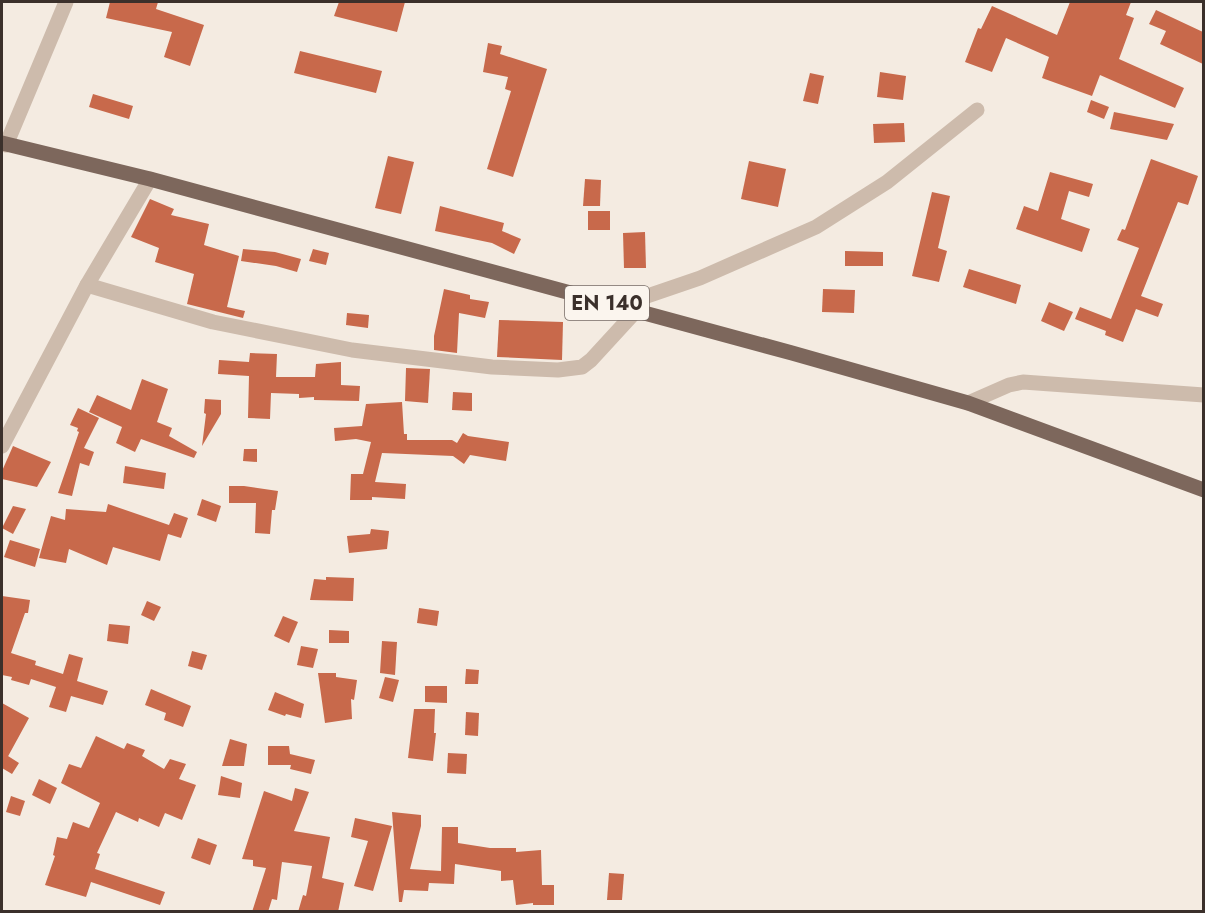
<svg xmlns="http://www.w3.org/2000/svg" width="1205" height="913" font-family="Jost,sans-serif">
	<rect width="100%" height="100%" fill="#f4ebe1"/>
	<g fill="#c8694b">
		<path d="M110,2H158L156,9L204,25L190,66L164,57L172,32L106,18Z"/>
		<path d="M339,2H405L397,32L334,16Z"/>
		<path d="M1070,2H1131L1126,15L1134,18L1119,59L1184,88L1175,108L1100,75L1092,96L1042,78L1049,57L1006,38L992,72L965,62L978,28L981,29L992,6L1057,35Z"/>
		<path d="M1156,10L1203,32V64L1160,44L1166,31L1149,24Z"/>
		<path d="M488,43L502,46L500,54L547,69L513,177L487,169L511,91L505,89L508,77L483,72Z"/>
		<path d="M300,51L382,71L376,93L294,73Z"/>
		<path d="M880,72L906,76L903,100L877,97Z"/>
		<path d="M810,73L824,76L818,104L803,101Z"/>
		<path d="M93,94L133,106L129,119L89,107Z"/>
		<path d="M1091,100L1109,107L1104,119L1087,112Z"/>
		<path d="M1114,112L1174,124L1167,140L1110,129Z"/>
		<path d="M904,123L905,142L874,143L873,124Z"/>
		<path d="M388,156L414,162L401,214L375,208Z"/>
		<path d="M1151,159L1198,176L1188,205L1178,202L1141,296L1163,304L1158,317L1136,309L1123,342L1105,335L1106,331L1075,319L1080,307L1111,319L1139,248L1117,240L1122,229L1125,230Z"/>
		<path d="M749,161L786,169L778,207L741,199Z"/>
		<path d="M1050,172L1093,184L1089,197L1069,191L1061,219L1090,229L1082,252L1016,229L1024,206L1038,211Z"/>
		<path d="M585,179L601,180L600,206H583Z"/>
		<path d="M932,192L950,196L938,248L947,251L939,282L912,276Z"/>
		<path d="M150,199L174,209L171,215L209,224L204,245L239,256L227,307L245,311L243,318L187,304L194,274L155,262L159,248L131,237Z"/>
		<path d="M440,206L504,223L502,231L521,239L514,254L492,243L435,231Z"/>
		<rect x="588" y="211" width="22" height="19"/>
		<path d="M645,232L646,268H624L623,233Z"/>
		<path d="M243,249L275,252L301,259L297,272L276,266L241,261Z"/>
		<path d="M313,249L329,253L326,265L309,261Z"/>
		<path d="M845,251L883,252V266H845Z"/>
		<path d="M969,269L1021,285L1016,304L963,287Z"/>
		<path d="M444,289L470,295V299L489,302L485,318L459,313L457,353L434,350V336Z"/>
		<path d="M823,289L855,290L854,313L822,312Z"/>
		<path d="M1049,302L1073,312L1064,331L1041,321Z"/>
		<path d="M347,313L369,315L368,328L346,325Z"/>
		<path d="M499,320L563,322L562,360L497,357Z"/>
		<path d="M250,353L277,354L276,377H315L316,364L341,362V385L360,386L359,401L314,400V397L299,398V394L271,393L270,419L248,418L249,376L218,374L219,360L249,362Z"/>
		<path d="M406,368L430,369L428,403L405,401Z"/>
		<path d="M142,379L168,389L157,422L172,428L169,436L197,452L194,458L141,439L135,452L116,443L122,427L89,412L97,395L131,410Z"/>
		<path d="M453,392L472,393V411L452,410Z"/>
		<path d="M205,399L221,400V414L202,446L206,414L204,413Z"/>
		<path d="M402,402L404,434H407V440H452L457,443L463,433L468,436L509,442L506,461L470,455L464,464L453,456L382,453L375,482L406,484L405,499L372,497V500H350L351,474H363L371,442L356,439L335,441L334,428L362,426L366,404Z"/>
		<path d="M78,408L99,418L84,448L94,452L89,466L80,463L72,496L58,493L79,432L77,431L78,428L70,425Z"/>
		<path d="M13,446L51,462L37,487L2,479V471Z"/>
		<path d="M244,449H257V462L243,461Z"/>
		<path d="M125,466L166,473L164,489L123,483Z"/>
		<path d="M229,486H244L278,491L275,510H272L270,534L255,533L256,503H229Z"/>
		<path d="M202,499L221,506L216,522L197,515Z"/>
		<path d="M108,504L169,525L174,513L188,518L181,538L168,534L160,561L113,547L107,565L69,549L66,563L39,558L51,516L65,520L66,509L106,512Z"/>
		<path d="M13,506L26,509L13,534L2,528Z"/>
		<path d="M371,529L389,531L387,549L349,553L347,536L370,534Z"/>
		<path d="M10,540L40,549L35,567L4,557Z"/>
		<path d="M326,577L354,578L353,601L310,600L314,579L326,580Z"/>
		<path d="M2,596L30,600L28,613H25L11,653L36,661L35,665L63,674L69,654L83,658L77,681L108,691L103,705L71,696L66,712L49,707L56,687L31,679L29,685L11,680L12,677L2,675Z"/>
		<path d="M147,601L161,607L154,621L141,615Z"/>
		<path d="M419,608L439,611L437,626L417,623Z"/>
		<path d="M283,616L298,622L289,643L274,636Z"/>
		<path d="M109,624L130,626L128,644L107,641Z"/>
		<path d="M329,630L349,631V643H329Z"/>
		<path d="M382,641L397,642L395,675L380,673Z"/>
		<path d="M301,646L318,649L313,668L297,665Z"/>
		<path d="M192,651L207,655L202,670L188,666Z"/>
		<path d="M466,669L479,670L478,684H465Z"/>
		<path d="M318,673H336V677L357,680L354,700L351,699L352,719L325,723Z"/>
		<path d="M385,677L399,680L393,702L379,698Z"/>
		<path d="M425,686H447V703L425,702Z"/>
		<path d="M151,689L191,706L183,727L164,720L166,713L145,705Z"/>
		<path d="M275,692L304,704L301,718L286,714L285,716L268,710Z"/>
		<path d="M2,703L29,718L6,760L8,756L19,763L12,774L2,768Z"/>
		<path d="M414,709H435L434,733H436L433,761L408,758Z"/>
		<path d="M466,712L479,713L478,736L465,735Z"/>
		<path d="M96,736L124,749L127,743L145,750L142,756L164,769L170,759L186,764L179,779L196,785L182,820L165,813L159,827L139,818L138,822L116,812L97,853L100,854L95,869L165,892L160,905L91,882L86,897L45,885L55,856L53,855L57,837L67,839L73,822L89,828L100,803L61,783L69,764L81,768Z"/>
		<path d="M230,739L247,744L244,766H222Z"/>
		<path d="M268,746H289L290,754L315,760L311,774L290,769L291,765H268Z"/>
		<path d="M448,753L467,754L466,774L447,773Z"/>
		<path d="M221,776L242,783L240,798L218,795Z"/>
		<path d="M39,779L57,788L50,804L32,795Z"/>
		<path d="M295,788L309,792L294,831L330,837L322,878L344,883L338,912H298L303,895L306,896L312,866L282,862L277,900L272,899L268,912H252L266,868L253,866V860L242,859L264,791L292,801Z"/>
		<path d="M11,796L25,801L20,816L6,812Z"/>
		<path d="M392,812L421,815V826L410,869L441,871L442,827H458V843L490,848H516V852L541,850L542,885H554V905H533V903L516,905L513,880L501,881V871L455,864L454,884L429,883L428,891L404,890L402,902H399Z"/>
		<path d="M355,818L392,826L373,891L354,886L368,841L351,837Z"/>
		<path d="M198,838L217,845L210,865L191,858Z"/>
		<path d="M609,873L624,874L622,900H607Z"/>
	</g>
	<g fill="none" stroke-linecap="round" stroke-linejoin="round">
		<g stroke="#cdbbac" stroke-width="15">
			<path d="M6,145L66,2"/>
			<path d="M87,285L213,322L352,350L492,367L558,370L582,367L591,360L636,311"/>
			<path d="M618,306L700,278L816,227L887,182L977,110"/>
			<path d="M968,403L1009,385L1023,382L1204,395"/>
			<path d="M2,446L87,285L150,179"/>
		</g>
		<path stroke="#7d675c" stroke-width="15" d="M2,143L150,179L792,353L968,403L1204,490"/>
	</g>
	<g text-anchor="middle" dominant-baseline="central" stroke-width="4.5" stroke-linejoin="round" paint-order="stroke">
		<rect fill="#fbf5ee" stroke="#756b66" stroke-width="1.5" x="565" y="286" width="84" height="34" rx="4.5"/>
		<g font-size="20" font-weight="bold" fill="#3b302b">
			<text x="607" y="303">EN 140</text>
		</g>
	</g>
	<rect width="1205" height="913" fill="none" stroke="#3b302b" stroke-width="6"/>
</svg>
